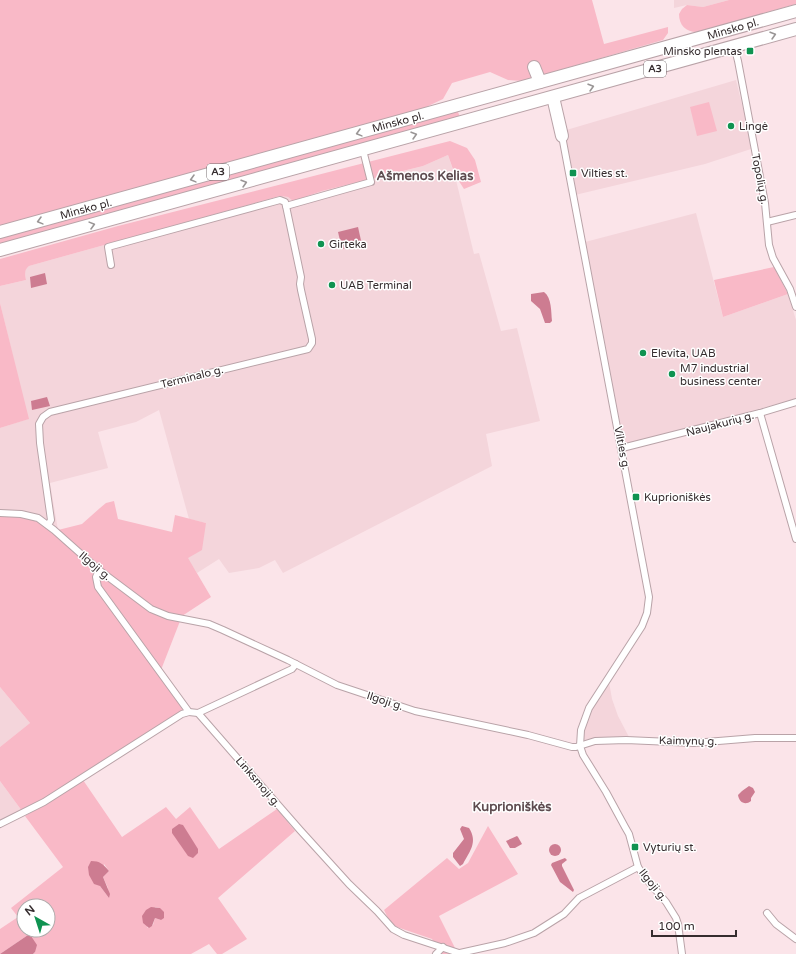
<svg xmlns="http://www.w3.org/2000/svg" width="796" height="954" font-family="'Varela Round',sans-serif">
	<rect width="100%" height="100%" fill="#fbe4e9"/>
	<g fill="#f4d5db">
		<path d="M674,0H729L703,7L687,5L674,8Z"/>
		<path d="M736,80L747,125L751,149L705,164L575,195L574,178L570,161L566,150L563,131Z"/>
		<path d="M448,155L455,176L474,254L479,253L501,331L517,328L540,421L486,434L492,466L283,573L275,560L259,568L229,573L219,559L197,573L187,558L206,523L189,519L159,410L136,422L98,432L108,468L50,483L58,530L33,513L14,511H0V428L28,419L0,303V286L26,280L25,272L26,268L29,266L280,196L288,197L293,201L322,191L423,166Z"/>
		<path d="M696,213L723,317L788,294L796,320V399L624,445L585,242Z"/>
		<path d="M609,682L612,699L618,716L629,737L584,742V732L593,707Z"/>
		<path d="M0,687L30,723L0,747Z"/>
		<path d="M0,781L22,811L0,822Z"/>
	</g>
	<g fill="#f9b9c7" fill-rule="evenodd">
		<path d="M0,0H592L604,44L668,27V33L663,40L522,81L508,80L490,72L452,83L443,99L424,108L0,226Z"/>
		<path d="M729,0H796V4L699,32C687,33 679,26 679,14L682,9L687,5L703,7Z"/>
		<path d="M709,102L717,131L697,136L690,107Z"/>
		<path d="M455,111L458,112L460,117L0,246V236Z"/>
		<path d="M450,141L467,148L475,160L481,182L464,189L455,175L448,155L423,166L322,191L293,201L288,197L280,196L29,266C24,270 25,274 26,280L0,286V259L118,226Z"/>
		<path d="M774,267L788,294L723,317L714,280Z"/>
		<path d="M0,303L29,419L0,428Z"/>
		<path d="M114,501L118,519L172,532L175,515L206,523L202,550L188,558L211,597L182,616L159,675L183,710L126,746L43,800L22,811L0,781V747L30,723L0,687V517H16L30,519L58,530L82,524L100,508L106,503Z"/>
		<path d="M83,780L122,837L166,807L176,819L190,807L219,849L277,809L295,831L218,898L247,939L222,954H217L209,944L191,954H33L35,952L28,935L0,954V929L18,917L11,908L63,867L25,816ZM104,864L109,871L103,877L108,888L109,898L100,886ZM24,906H48V930H24ZM155,907L160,908L161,920L155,918L153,925L148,928L147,927Z"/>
		<path d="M488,826L518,874L439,916L458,954H440L432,939L394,926L390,922L384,910L447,858L459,869L468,863Z"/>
	</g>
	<g fill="#cd7c91">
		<path d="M358,227L362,245L342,249L338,232Z"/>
		<path d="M45,273L47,284L31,288L30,277Z"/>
		<path d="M544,292C552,298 551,312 552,321L550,323H545L540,309L531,301V294Z"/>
		<path d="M47,397L50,406L32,410L31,401Z"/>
		<path d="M749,786L753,788L755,792L751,798V801C745,806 739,802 738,795L742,791Z"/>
		<path d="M179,824L183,825L198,849V853L193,858L188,856L172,833V829Z"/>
		<path d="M462,826L469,828C478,842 470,851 463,864L460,866L453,857V853L464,839L460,829Z"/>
		<path d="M517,836L518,837L522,844L515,848H510L506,841Z"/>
		<circle cx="555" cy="850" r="6"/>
		<path d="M565,858L567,860L562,864V866L574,890L573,892L560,882L551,865L552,863Z"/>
		<path d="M91,861C100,861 103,864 109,871L103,877L110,894L109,898L100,886L94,884L89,875L88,867Z"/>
		<path d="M151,907L160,908L164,912V918L161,920L155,918L152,926L149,928L143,923L142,916L146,910Z"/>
		<path d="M28,935L31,936L37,945L35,952L33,954H0Z"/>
	</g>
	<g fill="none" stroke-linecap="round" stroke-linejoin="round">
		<defs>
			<g id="street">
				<path d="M734,46L738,61L765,203L769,245L773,258L790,289L796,307"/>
				<path d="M562,136L649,597L647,613L642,626L589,708L581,730L580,746L583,755L606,792L625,827L629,834L638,867L647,880L666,902L676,918L678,924L682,954"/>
				<path d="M767,222L796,215"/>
				<path d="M111,265L108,247L280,200L285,202L286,206"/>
				<path d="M760,413L796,402"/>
				<path d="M622,448L760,413L796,539"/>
				<path d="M0,513L21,514L38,518L54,530L99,570L151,609L168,616L209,624L223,630L288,660L337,685L415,711L528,735L572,747H576L595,741L626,740L694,743L755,738H796"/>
				<path d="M48,525L51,520L40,443L39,424L43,417L50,412L308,349L312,343V339L301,290L300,284L301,277L286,206L371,182L363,150"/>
				<path d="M99,570L96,577L98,587L189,712L198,713L300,830L349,884L377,911L393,929L404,935L462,954"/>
				<path d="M198,713L292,669L296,664"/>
				<path d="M0,824L44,802L182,714L189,712"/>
				<path d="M767,913L776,924L796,939"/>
				<path d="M460,953L505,943L534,933L564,914L579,898L638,867"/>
				<path d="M436,954L443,947"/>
			</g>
			<g id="highway">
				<path d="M534,67L540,82"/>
				<path d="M553,97L562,136"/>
				<path d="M0,232L796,11"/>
				<path d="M0,250L796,29"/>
			</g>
		</defs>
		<use href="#street" stroke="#b9a3a8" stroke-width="8"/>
		<use href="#highway" stroke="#b9a3a8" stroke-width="14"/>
		<use href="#street" stroke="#fff" stroke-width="6"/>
		<use href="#highway" stroke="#fff" stroke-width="12"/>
	</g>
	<defs><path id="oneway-chevron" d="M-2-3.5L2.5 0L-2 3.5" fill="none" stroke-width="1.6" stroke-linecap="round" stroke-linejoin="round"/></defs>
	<g stroke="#9a9696">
		<use href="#oneway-chevron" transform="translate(773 35) rotate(-16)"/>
		<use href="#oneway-chevron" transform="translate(591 87) rotate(-16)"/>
		<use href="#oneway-chevron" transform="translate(359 133) rotate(165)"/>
		<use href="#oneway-chevron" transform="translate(414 135) rotate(-16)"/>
		<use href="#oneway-chevron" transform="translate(193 179) rotate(165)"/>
		<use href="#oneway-chevron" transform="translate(244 183) rotate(-16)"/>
		<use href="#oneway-chevron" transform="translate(40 221) rotate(165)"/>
		<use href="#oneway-chevron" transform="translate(92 225) rotate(-15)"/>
	</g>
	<g fill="#0f9351" stroke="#fff" stroke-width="1.5">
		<rect x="746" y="47" width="8" height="8" rx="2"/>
		<circle cx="731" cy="126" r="4"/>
		<rect x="569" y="169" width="8" height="8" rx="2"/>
		<circle cx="321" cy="244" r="4"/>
		<circle cx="332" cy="285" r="4"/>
		<circle cx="643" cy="353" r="4"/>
		<circle cx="672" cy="374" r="4"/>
		<rect x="632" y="493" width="8" height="8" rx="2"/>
		<rect x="631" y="843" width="8" height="8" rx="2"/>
	</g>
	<g text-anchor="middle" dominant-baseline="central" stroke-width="3" stroke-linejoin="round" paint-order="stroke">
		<g fill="#fff" stroke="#726b6d" stroke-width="1">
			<rect x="644" y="61" width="22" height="16" rx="3"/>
			<rect x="207" y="164" width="22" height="16" rx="3"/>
		</g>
		<g font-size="10" font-weight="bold" fill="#352c2e">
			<text x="655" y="69">A3</text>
			<text x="218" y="172">A3</text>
		</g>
		<g font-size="11" fill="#352c2e" stroke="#fff">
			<text transform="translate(733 29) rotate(-16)">Minsko pl.</text>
			<text transform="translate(398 122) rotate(-15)">Minsko pl.</text>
			<text transform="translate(760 179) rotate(79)">Topolių g.</text>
			<text transform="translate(86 209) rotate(-15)">Minsko pl.</text>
			<text transform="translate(192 377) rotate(-14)">Terminalo g.</text>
			<text transform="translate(720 424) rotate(-15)">Naujakurių g.</text>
			<text transform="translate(622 448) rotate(79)">Vilties g.</text>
			<text transform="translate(95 566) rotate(40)">Ilgoji g.</text>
			<text transform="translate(385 701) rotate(18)">Ilgoji g.</text>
			<text transform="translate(688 741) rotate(1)">Kaimynų g.</text>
			<text transform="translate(258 782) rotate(49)">Linksmoji g.</text>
			<text transform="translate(653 885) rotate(51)">Ilgoji g.</text>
		</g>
		<g font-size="11" fill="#352c2e" stroke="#fff" text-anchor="start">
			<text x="742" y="51" text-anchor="end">Minsko plentas</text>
			<text x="739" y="126">Lingė</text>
			<text x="581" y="173">Vilties st.</text>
			<text x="329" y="244">Girteka</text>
			<text x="340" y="285">UAB Terminal</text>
			<text x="651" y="353">Elevita, UAB</text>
			<text x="680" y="368">M7 industrial<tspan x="680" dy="13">business center</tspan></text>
			<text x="644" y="497">Kuprioniškės</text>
			<text x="643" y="847">Vyturių st.</text>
		</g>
		<g font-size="13" font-weight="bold" fill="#5e4b4f" stroke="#fff">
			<text x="425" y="176">Ašmenos Kelias</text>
			<text x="512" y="807">Kuprioniškės</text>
		</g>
	</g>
	<g transform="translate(36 918) rotate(321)"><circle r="19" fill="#ffffff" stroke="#aeabab"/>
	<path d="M0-3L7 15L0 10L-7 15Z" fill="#0f9351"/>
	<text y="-6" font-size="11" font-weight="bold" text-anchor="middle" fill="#352c2e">N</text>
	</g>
	<path d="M652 930v6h84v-6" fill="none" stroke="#352c2e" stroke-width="2"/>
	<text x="658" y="930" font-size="12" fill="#352c2e" stroke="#ffffff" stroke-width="3" paint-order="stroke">100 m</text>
</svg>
